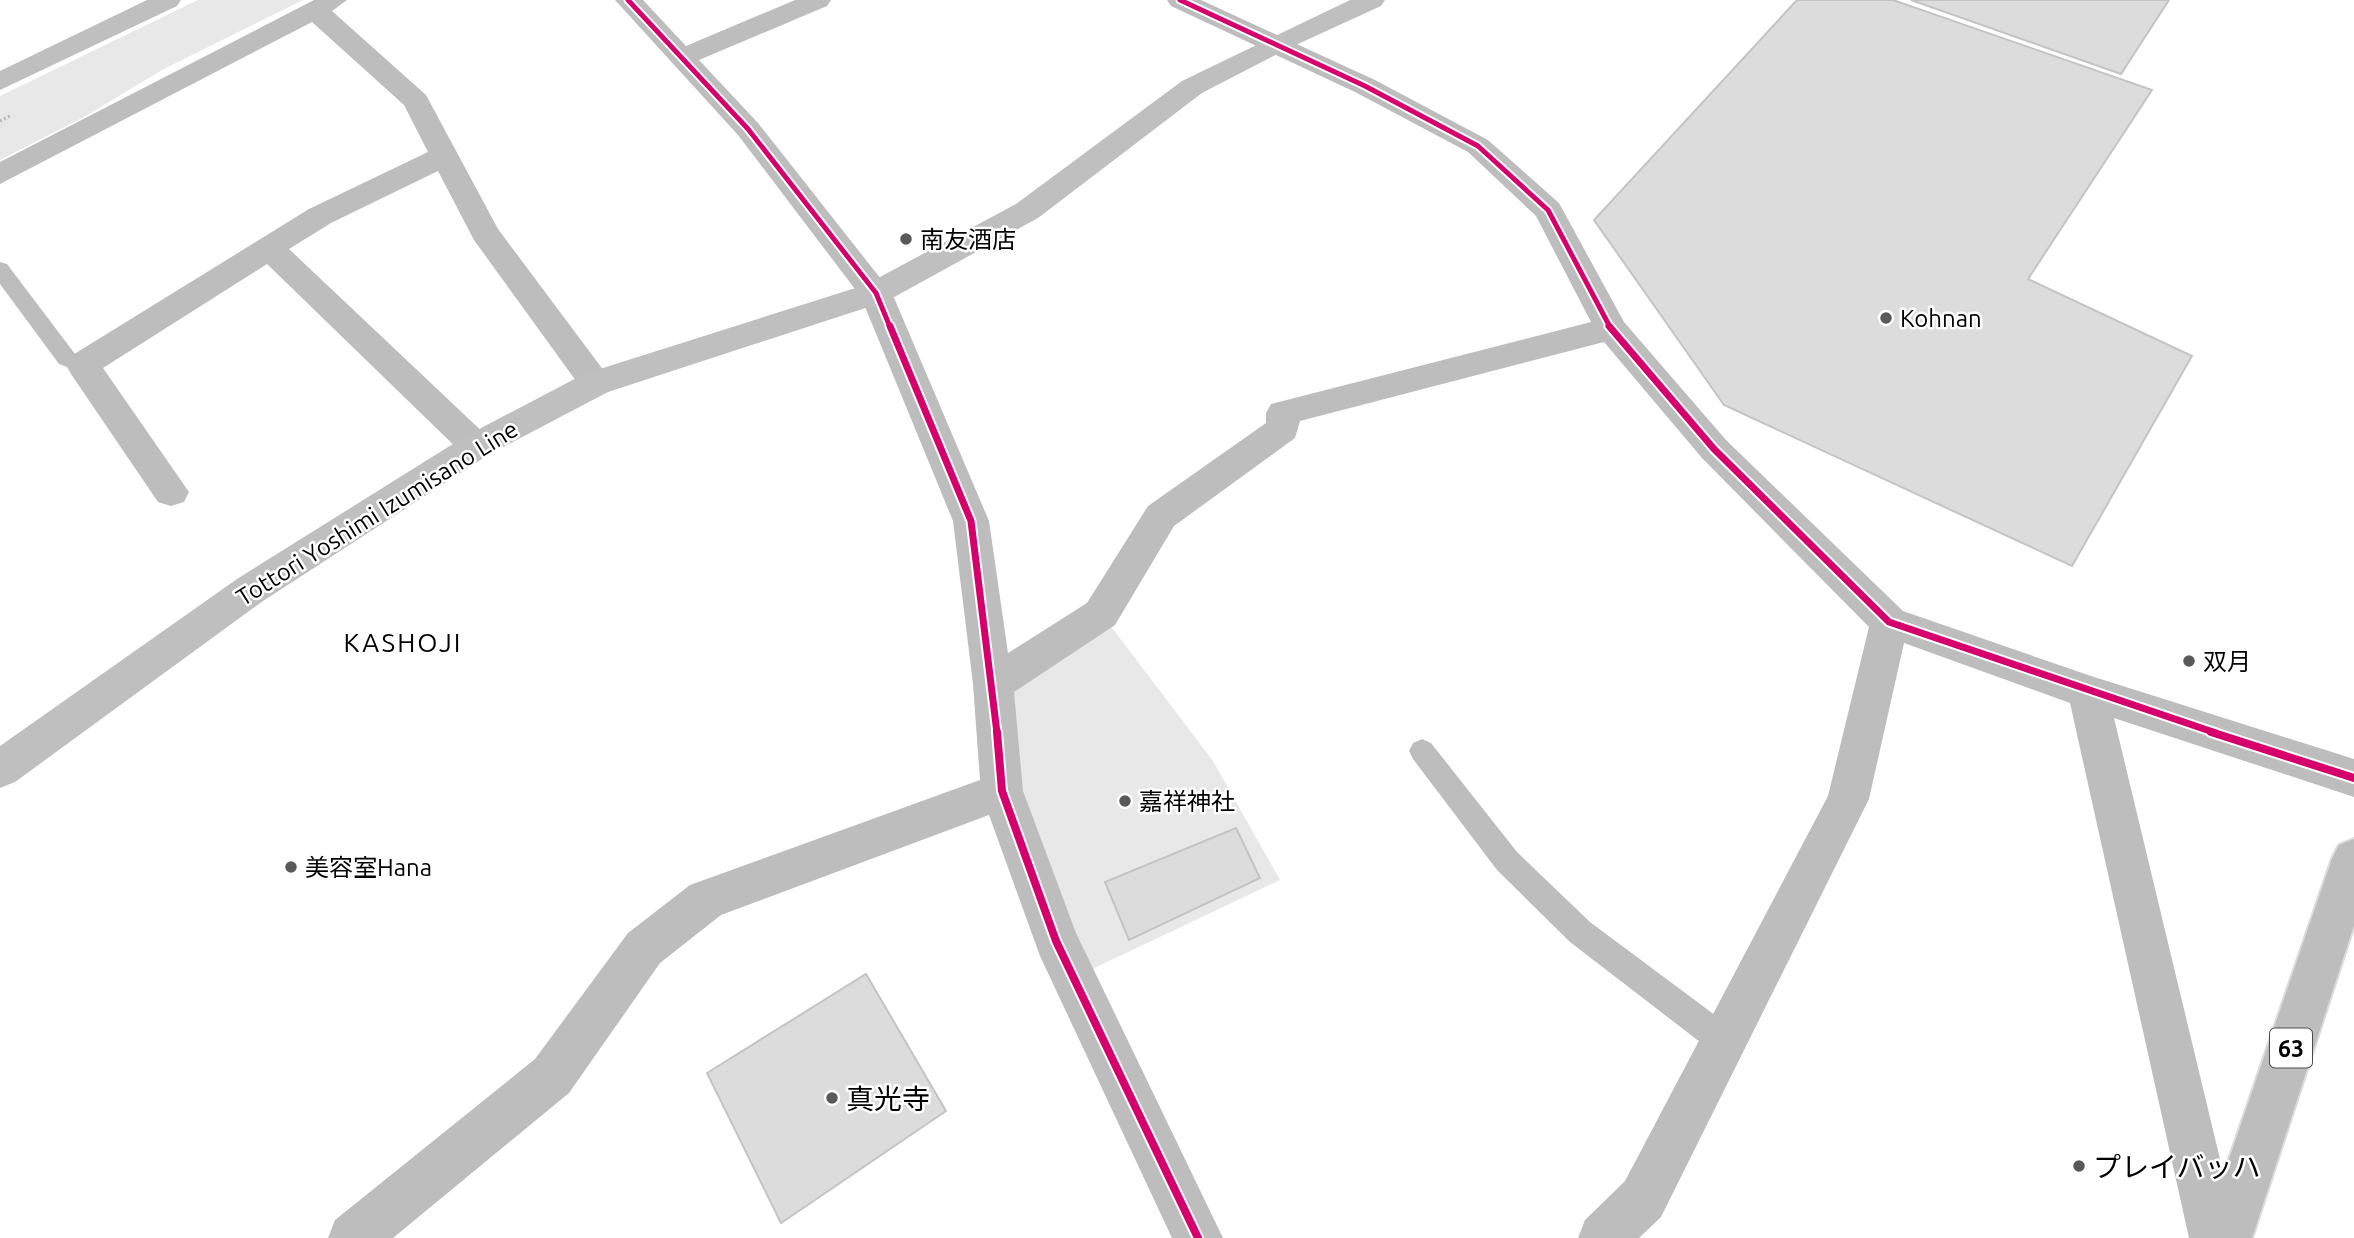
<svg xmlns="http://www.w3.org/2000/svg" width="2354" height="1238" font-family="Ubuntu,'Noto Sans JP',sans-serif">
	<rect width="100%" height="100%" fill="#fff"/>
	<g fill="#e8e8e8">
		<path d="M198,0H303L162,70L84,117L0,160V96Z"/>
		<path d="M1110,625L1213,761L1280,880L1088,971L1021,817L1003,689Z"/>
	</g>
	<g fill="#dcdcdc" stroke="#c4c4c4" stroke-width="2">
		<path d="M1797,0H1893L2152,90L2028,279L2192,356L2072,566L1724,405L1594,220Z"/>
		<path d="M1911,0H2169L2121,74Z"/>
		<path d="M1236,828L1260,878L1129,940L1105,882Z"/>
		<path d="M866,974L946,1111L781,1223L707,1073Z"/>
	</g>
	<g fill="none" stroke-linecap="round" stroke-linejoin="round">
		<defs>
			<path id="primary" d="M2354,839V925L2252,1238H2202L2332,859L2339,845Z"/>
		</defs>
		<use href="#primary" stroke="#dbdbdb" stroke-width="4"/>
		<path stroke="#b8b8b8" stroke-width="3.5" stroke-dasharray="2 2.5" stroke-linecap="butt" d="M0,121L10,116"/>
		<g fill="#bdbdbd" fill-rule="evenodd">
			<path d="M0,262L7,264L75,354L91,360L94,365L91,370L83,373L59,364L0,284Z"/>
			<path d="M1422,739L1431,743L1517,852L1590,922L1735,1030L1739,1041L1735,1052L1724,1056L1713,1052L1570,942L1497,870L1413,759L1409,751L1413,743Z"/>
		</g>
		<g fill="#bdbdbd" fill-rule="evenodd">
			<path d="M314,0H347L332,11L426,95L498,229L613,383L608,392L596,395L584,392L474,240L438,171L331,223L289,249L488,437L494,446L488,455L476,459L464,455L267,264L103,368L189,492L184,502L171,506L158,502L71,374L66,365L71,356L309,209L428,152L404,105L312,22L0,184V162Z"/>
			<path d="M615,0H643L686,46L795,0H831L827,6L699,60L758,123L892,293L989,521L1008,653L1087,603L1148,506L1266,423V413L1271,404L1591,322L1536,216L1468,152L1355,92L1171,6L1167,0H1201L1375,80L1488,140L1559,203L1624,322L1726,440L1903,611L2088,675L2354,759V797L2114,718L2239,1238H2189L2070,703L1904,643L1869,799L1661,1217L1639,1238H1578L1585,1220L1625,1181L1828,796L1869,627L1702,458L1604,342L1300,421L1295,438L1174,526L1115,625L1014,692L1023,791L1076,933L1223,1238H1172L1040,956L989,815L721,915L660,963L569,1093L393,1238H328L335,1220L535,1059L628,933L690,885L980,780L973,684L953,521L861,297L738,135Z"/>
		</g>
		<g fill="#bfbfbf" fill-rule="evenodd">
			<path d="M147,0H181L177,6L0,90V71Z"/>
			<path d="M1350,0H1385L1381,6L1287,49L1202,93L1038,218L887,301L608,392L488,455L263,601L15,782L0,788V746L237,579L464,437L584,374L865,285L1016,204L1182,81Z"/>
		</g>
		<use href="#primary" fill="#bdbdbd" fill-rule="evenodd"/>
		<defs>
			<g id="cycleway-far2">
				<path d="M628,0L748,129L876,293L890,327"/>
				<path d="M1180,0L1365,86L1478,146L1548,210L1610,327"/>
			</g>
			<g id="cycleway-far1">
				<path d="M890,326L971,521L997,733"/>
				<path d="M1609,326L1714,449L1889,622L2216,733"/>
			</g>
			<g id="cycleway">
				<path d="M997,732L1002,791L1056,941L1198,1238"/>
				<path d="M2211,732L2354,778"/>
			</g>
		</defs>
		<use href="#cycleway-far2" stroke="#fff" stroke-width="9"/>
		<use href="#cycleway-far1" stroke="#fff" stroke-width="11"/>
		<use href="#cycleway" stroke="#fff" stroke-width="12"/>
		<use href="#cycleway-far2" stroke="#d6006c" stroke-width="5"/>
		<use href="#cycleway-far1" stroke="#d6006c" stroke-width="7"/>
		<use href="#cycleway" stroke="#d6006c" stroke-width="8"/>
	</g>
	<g fill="#595959" stroke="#fff" stroke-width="2.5">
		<circle cx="906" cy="239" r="7"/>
		<circle cx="1886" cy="318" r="7"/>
		<circle cx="2189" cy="661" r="7"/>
		<circle cx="1125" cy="801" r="7"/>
		<circle cx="291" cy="867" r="7"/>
		<circle cx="832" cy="1098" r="7"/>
		<circle cx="2079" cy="1166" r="7"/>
	</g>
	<g text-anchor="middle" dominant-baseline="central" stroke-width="5" stroke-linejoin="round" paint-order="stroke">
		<rect fill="#fff" stroke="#4c4c4c" stroke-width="2" x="2270" y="1028.5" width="42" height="39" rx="5"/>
		<g font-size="23" font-weight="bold" fill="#000">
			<text x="2291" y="1048">63</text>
		</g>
		<g font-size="24" fill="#000" stroke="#fff" text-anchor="start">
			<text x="920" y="239">南友酒店</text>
			<text x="1900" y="318">Kohnan</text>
			<text x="2203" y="661">双月</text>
			<text x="1139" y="801">嘉祥神社</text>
			<text x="305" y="867">美容室Hana</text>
		</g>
		<g font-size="24" fill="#000" stroke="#fff">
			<text transform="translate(377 513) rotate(-32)">Tottori Yoshimi Izumisano Line</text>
		</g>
		<g font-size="26" letter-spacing="2" fill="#000" stroke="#fff">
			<text x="403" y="642">KASHOJI</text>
		</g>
		<g font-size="28" fill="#000" stroke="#fff" text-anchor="start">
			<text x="846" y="1098">真光寺</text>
			<text x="2093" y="1166">プレイバッハ</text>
		</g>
	</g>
</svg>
